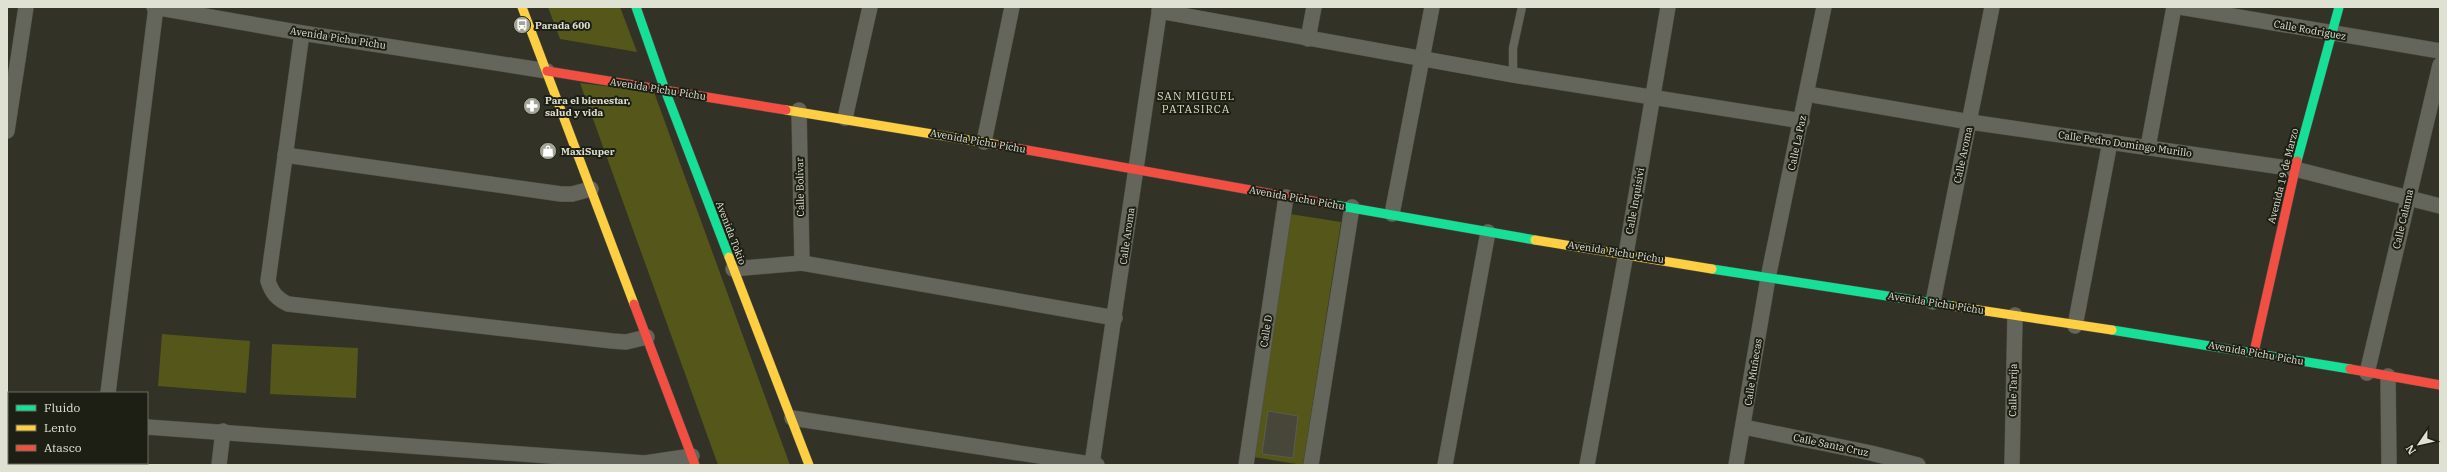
<svg xmlns="http://www.w3.org/2000/svg" width="2447" height="472" font-family="'IBM Plex Serif',serif">
	<rect width="100%" height="100%" fill="#323226"/>
	<g fill="#545719">
		<path d="M548,7H620L637,52L560,39Z"/>
		<path d="M580,83L654,92L790,465H718Z"/>
		<path d="M1290,214L1341,222L1303,465L1253,457Z"/>
		<path d="M162,334L250,341L246,393L158,386Z"/>
		<path d="M272,344L358,348L356,398L270,394Z"/>
	</g>
	<path fill="#464738" stroke="#5c5c51" d="M1268,411L1298,416L1293,458L1262,454Z"/>
	<g fill="none" stroke-linecap="round" stroke-linejoin="round">
		<defs>
			<path id="lane" d="M1513,75V48L1522,7"/>
			<g id="street">
				<path d="M154,7L302,33L547,71"/>
				<path d="M2180,7L2440,51"/>
				<path d="M1159,11L1513,75L1802,121"/>
				<path d="M302,33L268,281C272,293 277,299 288,304L612,341L626,342L647,337"/>
				<path d="M1308,39L1314,7"/>
				<path d="M1807,94L1970,122L2295,169L2440,206"/>
				<path d="M799,110L802,263"/>
				<path d="M845,118L870,7"/>
				<path d="M7,131L26,7"/>
				<path d="M984,142L1012,7"/>
				<path d="M2148,147L2174,7"/>
				<path d="M285,155L561,194H572L591,189"/>
				<path d="M1392,214L1432,7"/>
				<path d="M733,269L802,263L1115,318"/>
				<path d="M1933,302L1992,7"/>
				<path d="M2075,326L2110,142"/>
				<path d="M2367,373L2440,65"/>
				<path d="M2388,376L2389,465"/>
				<path d="M108,393L156,7"/>
				<path d="M7,418H9"/>
				<path d="M792,418L1097,465"/>
				<path d="M147,427L645,463L692,456"/>
				<path d="M1744,427L1871,453L1918,465"/>
				<path d="M1092,464L1160,7"/>
				<path d="M219,465L223,431"/>
				<path d="M1246,465L1286,197"/>
				<path d="M1311,465L1352,207"/>
				<path d="M1445,465L1488,232"/>
				<path d="M1587,465L1626,254L1668,7"/>
				<path d="M1736,465L1768,278L1824,7"/>
				<path d="M2012,465L2015,315"/>
			</g>
			<g id="fast">
				<path d="M636,7L665,90L729,257"/>
				<path d="M2297,161L2339,7"/>
				<path d="M1329,204L1535,240"/>
				<path d="M1712,269L1952,306"/>
				<path d="M2112,330L2350,369"/>
			</g>
			<g id="slow">
				<path d="M522,7L634,304"/>
				<path d="M786,110L999,145"/>
				<path d="M1535,240L1712,269"/>
				<path d="M729,257L809,465"/>
				<path d="M1952,306L2112,330"/>
			</g>
			<g id="jam">
				<path d="M547,71L786,110"/>
				<path d="M999,145L1329,204"/>
				<path d="M634,304L695,465"/>
				<path d="M2254,352L2297,161"/>
				<path d="M2350,369L2440,385"/>
			</g>
		</defs>
		<use href="#lane" stroke="#505145" stroke-width="9"/>
		<use href="#street" stroke="#505145" stroke-width="16"/>
		<use href="#fast" stroke="#505145" stroke-width="10"/>
		<use href="#slow" stroke="#505145" stroke-width="10"/>
		<use href="#jam" stroke="#505145" stroke-width="10"/>
		<use href="#lane" stroke="#64655b" stroke-width="8"/>
		<use href="#street" stroke="#64655b" stroke-width="15"/>
		<use href="#fast" stroke="#16e098" stroke-width="9"/>
		<use href="#slow" stroke="#ffcf43" stroke-width="9"/>
		<use href="#jam" stroke="#f24e42" stroke-width="9"/>
	</g>
	<defs>
		<symbol id="bus-disc" viewBox="-11 -11 22 22"><circle r="9.5" fill="#a2a496" stroke="#1d1e14"/><path d="M-5-6H5V4H4V6H2V4H-2V6H-4V4H-5ZM-3.5-4V0h7V-4ZM-3.5 1.2v1.5H-2V1.2ZM2 1.2v1.5H3.5V1.2Z" fill="#fff"/></symbol>
		<symbol id="pharmacy-disc" viewBox="-11 -11 22 22"><circle r="9.5" fill="#a2a496" stroke="#1d1e14"/><path d="M-2-6h4v4h4v4h-4v4h-4v-4h-4v-4h4Z" fill="#fff"/></symbol>
		<symbol id="shop-disc" viewBox="-11 -11 22 22"><circle r="9.5" fill="#a2a496" stroke="#1d1e14"/><path d="M-5-2.5h2.3a2.7 3.5 0 0 1 5.4 0H5L5.5 6h-11ZM-1.5-2.5h3a1.5 2.3 0 0 0-3 0Z" fill="#fff"/></symbol>
	</defs>
	<g fill-rule="evenodd">
		<use href="#bus-disc" x="512" y="15" width="20" height="20"/>
		<use href="#pharmacy-disc" x="522" y="96" width="20" height="20"/>
		<use href="#shop-disc" x="538" y="141" width="20" height="20"/>
	</g>
	<g text-anchor="middle" dominant-baseline="central" stroke-width="4" stroke-linejoin="round" paint-order="stroke">
		<g font-size="10" font-weight="bold" fill="#dfe1d2" stroke="#1d1e14" text-anchor="start">
			<text x="535" y="25">Parada 600</text>
			<text x="545" y="100">Para el bienestar,<tspan x="545" dy="12">salud y vida</tspan></text>
			<text x="561" y="151">MaxiSuper</text>
		</g>
		<g font-size="10" fill="#dfe1d2" stroke="#1d1e14">
			<text transform="translate(2310 30) rotate(10)">Calle Rodriguez</text>
			<text transform="translate(338 38) rotate(9)">Avenida Pichu Pichu</text>
			<text transform="translate(658 89) rotate(9)">Avenida Pichu Pichu</text>
			<text transform="translate(978 141) rotate(10)">Avenida Pichu Pichu</text>
			<text transform="translate(1797 143) rotate(-78)">Calle La Paz</text>
			<text transform="translate(2125 144) rotate(8)">Calle Pedro Domingo Murillo</text>
			<text transform="translate(1963 155) rotate(-78)">Calle Aroma</text>
			<text transform="translate(2283 176) rotate(-76)">Avenida 19 de Marzo</text>
			<text transform="translate(800 187) rotate(-91)">Calle Bolívar</text>
			<text transform="translate(1297 198) rotate(10)">Avenida Pichu Pichu</text>
			<text transform="translate(1635 201) rotate(-80)">Calle Inquisivi</text>
			<text transform="translate(2403 219) rotate(-77)">Calle Calama</text>
			<text transform="translate(731 233) rotate(69)">Avenida Tokio</text>
			<text transform="translate(1127 236) rotate(-82)">Calle Aroma</text>
			<text transform="translate(1616 252) rotate(9)">Avenida Pichu Pichu</text>
			<text transform="translate(1936 303) rotate(9)">Avenida Pichu Pichu</text>
			<text transform="translate(1266 331) rotate(-81)">Calle D</text>
			<text transform="translate(2256 353) rotate(10)">Avenida Pichu Pichu</text>
			<text transform="translate(1753 372) rotate(-81)">Calle Muñecas</text>
			<text transform="translate(2013 390) rotate(-89)">Calle Tarija</text>
			<text transform="translate(1831 445) rotate(12)">Calle Santa Cruz</text>
		</g>
		<g font-size="11" letter-spacing="1" fill="#dbdec0" stroke="#1d1e14">
			<text x="1196" y="96">SAN MIGUEL<tspan x="1196" dy="13">PATASIRCA</tspan></text>
		</g>
	</g>
	<rect width="2447" height="472" fill="none" stroke="#dfe1d2" stroke-width="16"/>
	<rect x="8" y="392" width="140" height="72" fill="#1d1e14" stroke="#6b6c60"/>
	<rect x="16" y="405" width="20" height="6" fill="#16e098" stroke="#6b6c60"/>
	<text x="44" y="412" font-size="12" fill="#dfe1d2">Fluido</text>
	<rect x="16" y="425" width="20" height="6" fill="#ffcf43" stroke="#6b6c60"/>
	<text x="44" y="432" font-size="12" fill="#dfe1d2">Lento</text>
	<rect x="16" y="445" width="20" height="6" fill="#f24e42" stroke="#6b6c60"/>
	<text x="44" y="452" font-size="12" fill="#dfe1d2">Atasco</text>
	<g transform="translate(2419 444) rotate(236)" stroke="#1d1e14" stroke-width="3" paint-order="stroke">
	<path d="M0-3L7 15L0 10L-7 15Z" fill="#dfe1d2"/>
	<text y="-6" font-size="11" font-weight="bold" text-anchor="middle" fill="#dfe1d2">N</text>
	</g>
</svg>
